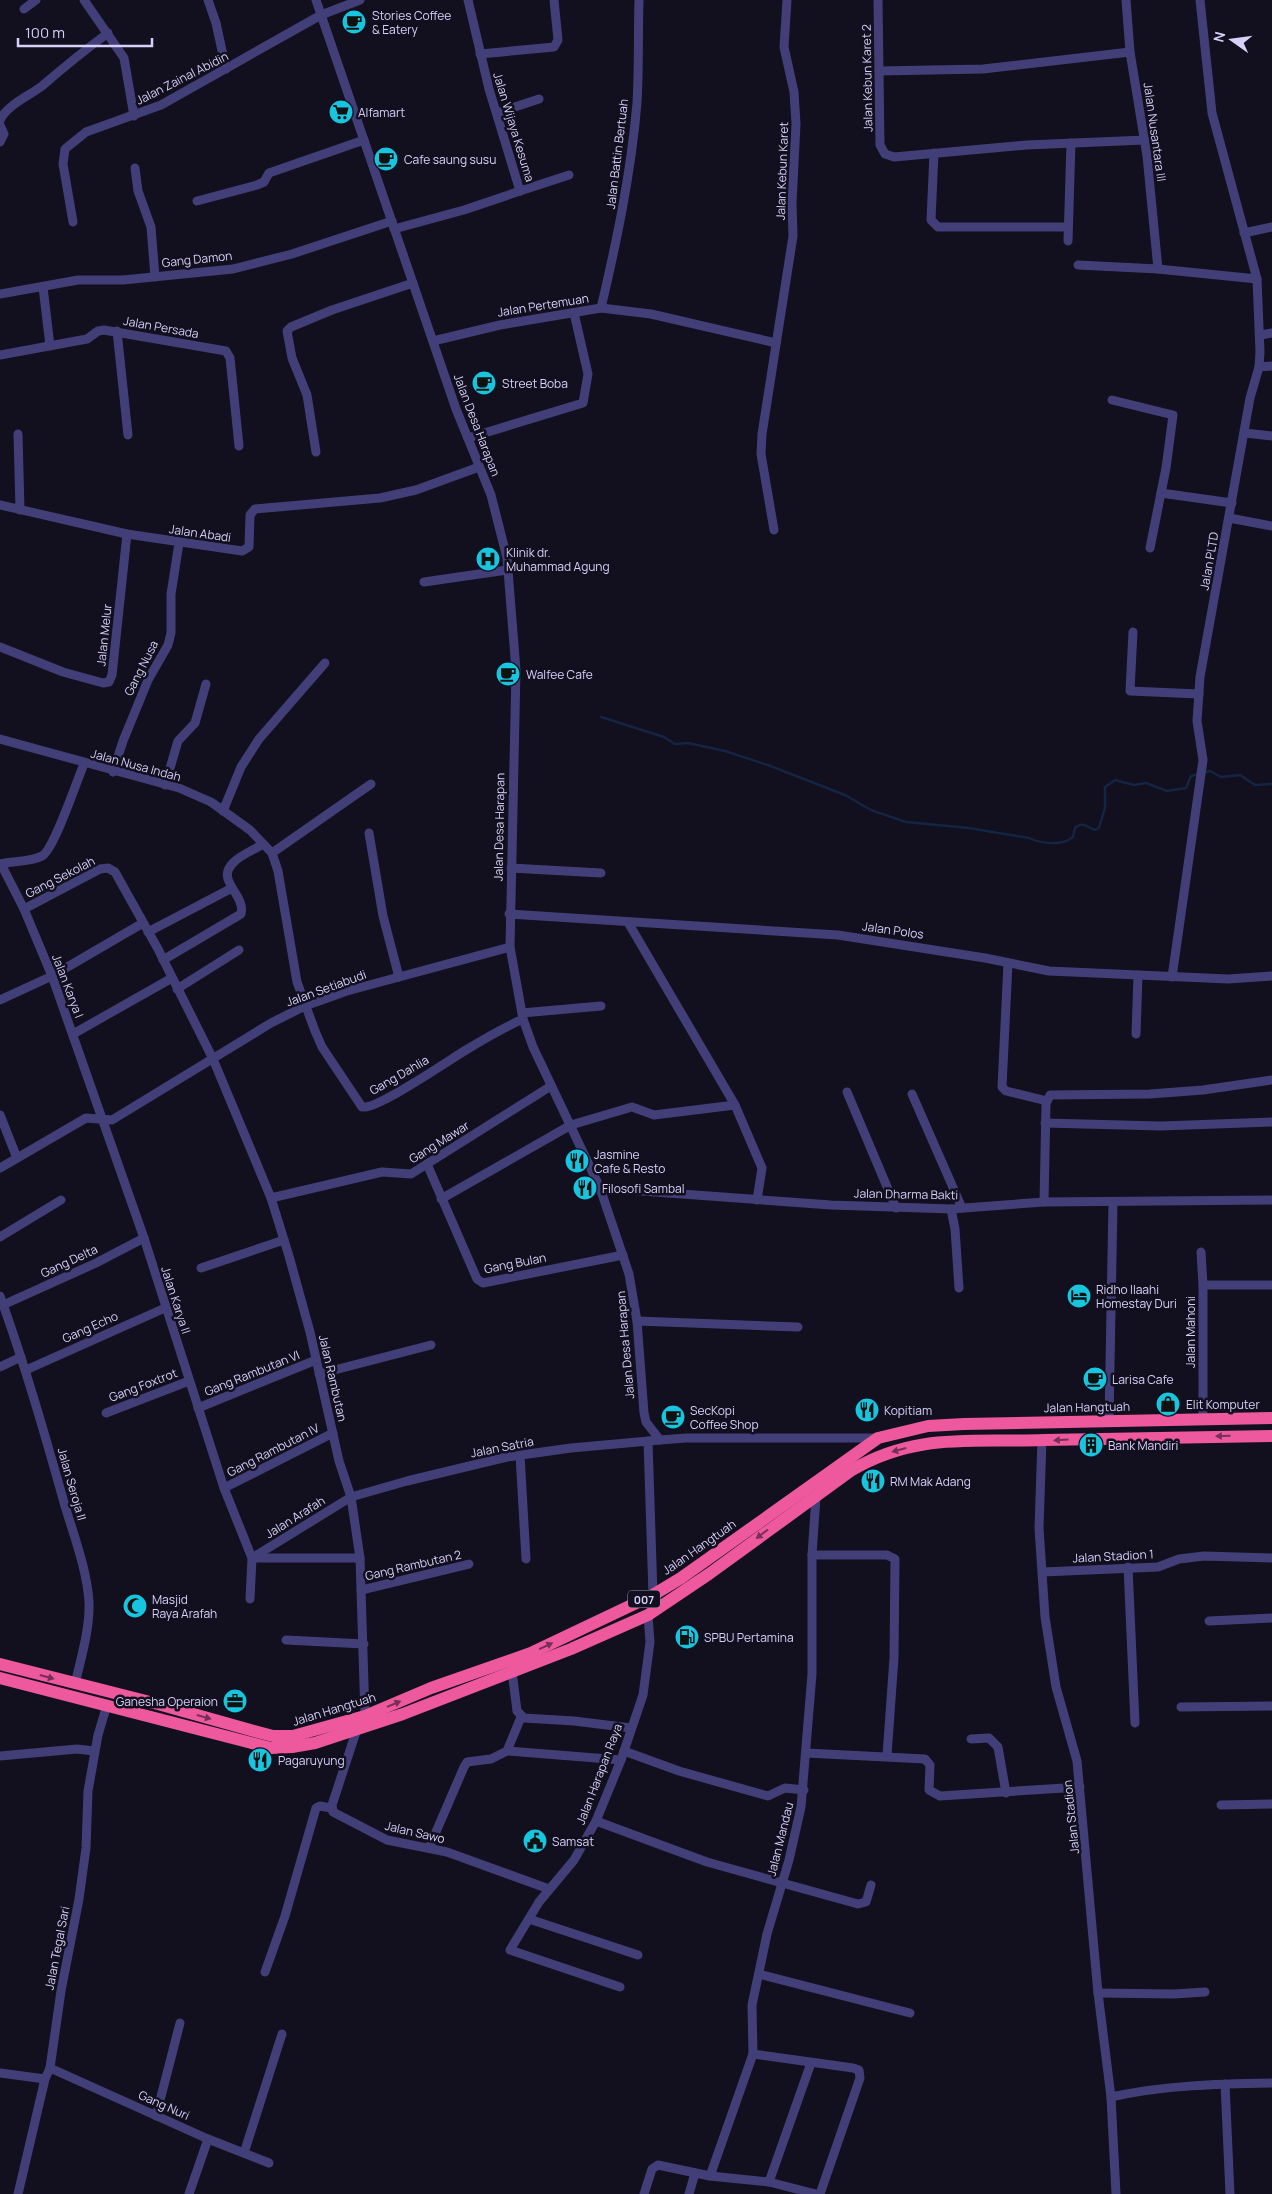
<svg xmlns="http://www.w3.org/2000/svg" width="1272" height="2194" font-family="Manrope,sans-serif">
	<rect width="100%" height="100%" fill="#120f1e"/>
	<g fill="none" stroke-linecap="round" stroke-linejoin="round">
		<path stroke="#142543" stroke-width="2.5" d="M601,717L664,737L675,744L688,743L725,751L768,765L845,795L871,810L906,822L969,828L1029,838C1041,844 1062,846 1073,837L1075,828C1082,821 1087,827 1095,830L1099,828L1105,808V787L1115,780L1134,785L1146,783L1167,791L1186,788L1191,776L1210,771L1221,777L1240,775L1255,785L1272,784"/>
		<g stroke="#423f78" stroke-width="9">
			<path d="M84,0L124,58L134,116"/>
			<path d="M208,0L216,23L226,69"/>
			<path d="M316,0L456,409L491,495L507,558L516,670L510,947L523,1019L533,1047L600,1188L629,1274L637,1321L644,1413L646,1422L660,1440L686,1438H878"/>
			<path d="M878,0L880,145L885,154L894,157L1027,145L1145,140"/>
			<path d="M1126,0L1130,52L1147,156L1158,269"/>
			<path d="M24,9L36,0"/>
			<path d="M480,54L554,47L558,40L554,0"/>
			<path d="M879,71L983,69L1130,52"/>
			<path d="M497,113L539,99"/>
			<path d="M0,120C7,105 29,96 42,86C64,67 85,50 108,33"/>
			<path d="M0,125L4,134L0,142"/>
			<path d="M934,153L931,220L938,227H1067"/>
			<path d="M135,168L138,191L151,227L155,277"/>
			<path d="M520,191L569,175"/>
			<path d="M197,201L257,185L264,182L269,173L364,140"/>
			<path d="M73,222L63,164L65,149L86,132L161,105L321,15L360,0"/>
			<path d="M394,229L464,210L520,191L489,89L468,0"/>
			<path d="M1244,233L1272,227"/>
			<path d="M1068,241L1071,143"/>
			<path d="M1078,265L1158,269L1257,279"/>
			<path d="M43,287L50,346"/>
			<path d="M0,294L78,280H123L233,269L292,254L392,221"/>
			<path d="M601,308C617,240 631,173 637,103C639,69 638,34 639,0"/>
			<path d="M117,331L128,435"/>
			<path d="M1261,335L1272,333"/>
			<path d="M433,341L500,325L601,308L651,314L776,343"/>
			<path d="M0,355L87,339L98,331L104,330L226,351L230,358L239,446"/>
			<path d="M1259,367L1272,366"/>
			<path d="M1112,400L1173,415L1166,468L1150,548"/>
			<path d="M1245,433L1272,436"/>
			<path d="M18,434L20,510"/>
			<path d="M468,438L583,403L588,374L574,313"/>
			<path d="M316,452L307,395L292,358L287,331L291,327L332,310L413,283"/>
			<path d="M1161,493L1232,503"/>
			<path d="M0,505L127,534L242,551L249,547L250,515L255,509L380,498L416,490L479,467"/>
			<path d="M1229,518L1272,526"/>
			<path d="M774,530L761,454L762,434L793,236L792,203L796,124L794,92L784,47L787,0"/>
			<path d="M424,582L507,570"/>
			<path d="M1133,632L1130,691L1199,694"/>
			<path d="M0,647L63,672L103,683L109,682L112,675L127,534"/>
			<path d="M0,739L179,788L211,802L250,830L272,853L278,871L297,982L315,1031L322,1047L362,1107C377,1110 449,1060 466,1050C484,1039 503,1028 523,1019"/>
			<path d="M113,772L123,741L148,680L168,645L171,633V594L179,543"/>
			<path d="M165,785L178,741L195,723L206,684"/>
			<path d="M223,811L241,767L259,739L325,663"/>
			<path d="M369,833L383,916L399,977"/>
			<path d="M272,853L371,784"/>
			<path d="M0,864C12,861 31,862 42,856C54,850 77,780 84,764"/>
			<path d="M1,864L24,909L52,976L144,1238L224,1488L252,1558L250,1599"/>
			<path d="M511,868L601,873"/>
			<path d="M24,909L100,869L108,868L115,872L158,949L213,1059L271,1198L289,1256L310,1332L339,1461L351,1497L360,1558L365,1716"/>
			<path d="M509,914L838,935L985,958L1049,971L1228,979L1272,976"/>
			<path d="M629,924L735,1105L762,1168L757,1200"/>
			<path d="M148,932L232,888"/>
			<path d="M163,960L241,914C246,894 215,881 233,863C240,855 254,850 263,844"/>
			<path d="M1008,963L1002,1087L1006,1091L1047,1101"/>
			<path d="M1172,977L1203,760L1197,721L1200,677L1250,398L1259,367L1260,352L1257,279L1212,113L1200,0"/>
			<path d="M177,989L239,950"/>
			<path d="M0,1000L52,976L143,923"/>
			<path d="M522,1013L601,1006"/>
			<path d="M73,1034L172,978"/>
			<path d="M1136,1034L1138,975"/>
			<path d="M847,1092L896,1208"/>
			<path d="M912,1094L962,1208"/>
			<path d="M0,1115L17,1158"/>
			<path d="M1045,1123L1161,1126L1272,1122"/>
			<path d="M427,1164L477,1279L483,1283L623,1255"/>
			<path d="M0,1168L86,1118L112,1120L271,1023L305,1006L347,991L510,947"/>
			<path d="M600,1188L831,1205L951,1209L1044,1202L1272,1200"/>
			<path d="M271,1198L382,1172L411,1174L551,1086"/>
			<path d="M441,1199L571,1125L632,1107L654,1115L735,1105"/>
			<path d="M1044,1202L1046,1104L1050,1095L1150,1094L1203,1090L1272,1080"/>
			<path d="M951,1209L955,1229L959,1288"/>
			<path d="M0,1237L61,1200"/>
			<path d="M1201,1252L1203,1285"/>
			<path d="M201,1268L284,1240"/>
			<path d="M0,1296C25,1365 45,1435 65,1506C74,1536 87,1570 89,1602C90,1629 81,1658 75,1684"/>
			<path d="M3,1305L96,1263L144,1238"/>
			<path d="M637,1321L798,1327"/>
			<path d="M0,1367L21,1357"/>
			<path d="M26,1370L165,1308"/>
			<path d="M319,1374L431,1345"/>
			<path d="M198,1408L316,1360"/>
			<path d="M106,1413L189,1381"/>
			<path d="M1203,1419V1285H1272"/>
			<path d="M1109,1420L1113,1202"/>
			<path d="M1042,1440L1039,1528L1045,1617L1056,1687L1077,1761L1098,1993L1111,2097L1116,2194"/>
			<path d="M648,1441L653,1595"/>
			<path d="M520,1455L526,1559"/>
			<path d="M224,1488L333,1433"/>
			<path d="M812,1555H887L895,1559L894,1658L887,1755"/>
			<path d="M252,1558L351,1497L407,1481L507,1457L571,1448L660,1440"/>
			<path d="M255,1558H360"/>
			<path d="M1128,1567L1135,1723"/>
			<path d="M1043,1572L1158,1567L1179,1559L1204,1556L1272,1558"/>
			<path d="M361,1590L469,1564"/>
			<path d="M1209,1621L1272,1618"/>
			<path d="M286,1640L364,1644"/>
			<path d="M512,1671L517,1711L524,1718L574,1721L631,1728"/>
			<path d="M1181,1707L1272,1706"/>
			<path d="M357,1729L332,1805L333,1812L387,1840L447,1852L549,1889"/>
			<path d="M971,1739L989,1738L998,1747L1006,1793"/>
			<path d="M507,1751L621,1760"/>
			<path d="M624,1751L679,1771L768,1796L785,1788L804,1790"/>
			<path d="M806,1753L925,1759L930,1765L929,1790L940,1796L1080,1787"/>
			<path d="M0,1756L77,1749L94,1751"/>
			<path d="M1221,1805L1272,1804"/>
			<path d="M596,1821L707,1862L858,1904L866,1902L871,1885"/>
			<path d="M429,1848L464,1767L467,1762L491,1759L507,1751L521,1717"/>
			<path d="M529,1919L638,1955"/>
			<path d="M265,1972L285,1916L316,1808L320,1806L331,1808"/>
			<path d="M759,1974L910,2013"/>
			<path d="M620,1987L510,1950L539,1902L574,1860L596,1821L621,1760L643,1695L650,1642L648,1615"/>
			<path d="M1098,1993L1174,1994L1205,1992"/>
			<path d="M753,2054L853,2068L859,2070L860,2078L820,2194"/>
			<path d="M50,2068L208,2139L269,2163"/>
			<path d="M0,2073L45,2079"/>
			<path d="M1225,2084L1230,2194"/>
			<path d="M1111,2097C1165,2085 1218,2084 1272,2083"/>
			<path d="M156,2116L180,2023"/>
			<path d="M244,2153L282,2034"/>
			<path d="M710,2176L753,2054L752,2005L767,1934L789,1860L801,1807L812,1674V1555L816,1497"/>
			<path d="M769,2182L811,2063"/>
			<path d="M18,2194L45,2079L50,2068L61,1991L79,1899L86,1848L88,1791L98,1735L107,1705"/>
			<path d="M189,2194L208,2139"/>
			<path d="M644,2194L652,2169L658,2165L710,2176L769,2182L816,2194"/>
			<path d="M689,2194L695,2173"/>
		</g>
		<g stroke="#ed599c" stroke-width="12">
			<path d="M0,1664L158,1704L254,1731L273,1736H293L365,1716L431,1688L531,1653L653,1595L681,1578L878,1438L928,1426L964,1424L1272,1418"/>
			<path d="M0,1678L271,1748L292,1747L315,1743L403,1714L571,1649L648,1615L709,1574L852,1470C917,1432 972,1443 1044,1440C1120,1438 1196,1437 1272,1436"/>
		</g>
	</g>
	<defs><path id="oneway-solid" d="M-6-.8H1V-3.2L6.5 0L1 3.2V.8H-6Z" transform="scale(1.25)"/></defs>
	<g fill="#753057">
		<use href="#oneway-solid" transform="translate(1223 1436) rotate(179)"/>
		<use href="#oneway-solid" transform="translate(1061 1440) rotate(177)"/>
		<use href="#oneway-solid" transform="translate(899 1450) rotate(165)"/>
		<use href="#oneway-solid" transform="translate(762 1534) rotate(143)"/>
		<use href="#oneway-solid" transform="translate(546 1646) rotate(-25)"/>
		<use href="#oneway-solid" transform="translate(47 1677) rotate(15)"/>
		<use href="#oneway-solid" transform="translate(394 1704) rotate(-23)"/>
		<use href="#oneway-solid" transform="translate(204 1717) rotate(16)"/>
	</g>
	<defs>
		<symbol id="cafe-disc" viewBox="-11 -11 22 22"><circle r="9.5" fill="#18c5de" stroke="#120f1e"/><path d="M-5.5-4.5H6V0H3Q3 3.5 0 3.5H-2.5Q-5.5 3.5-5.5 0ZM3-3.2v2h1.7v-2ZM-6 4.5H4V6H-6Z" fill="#111"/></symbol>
		<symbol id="supermarket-disc" viewBox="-11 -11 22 22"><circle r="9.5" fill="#18c5de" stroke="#120f1e"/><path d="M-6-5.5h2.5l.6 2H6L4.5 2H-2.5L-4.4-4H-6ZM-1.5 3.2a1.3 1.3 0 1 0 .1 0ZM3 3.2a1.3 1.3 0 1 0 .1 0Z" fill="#111"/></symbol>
		<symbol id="hospital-disc" viewBox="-11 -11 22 22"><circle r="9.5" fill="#18c5de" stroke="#120f1e"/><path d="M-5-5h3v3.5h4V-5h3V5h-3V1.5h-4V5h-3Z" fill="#111"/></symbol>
		<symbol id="restaurant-disc" viewBox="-11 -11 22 22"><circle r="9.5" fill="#18c5de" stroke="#120f1e"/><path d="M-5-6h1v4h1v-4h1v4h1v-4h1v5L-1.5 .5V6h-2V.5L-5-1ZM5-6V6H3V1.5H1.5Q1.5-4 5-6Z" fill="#111"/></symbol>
		<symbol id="hotel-disc" viewBox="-11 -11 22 22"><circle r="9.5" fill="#18c5de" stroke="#120f1e"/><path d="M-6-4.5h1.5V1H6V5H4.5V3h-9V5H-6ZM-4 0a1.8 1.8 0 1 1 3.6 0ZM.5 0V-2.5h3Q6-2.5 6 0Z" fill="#111"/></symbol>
		<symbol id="shop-disc" viewBox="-11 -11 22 22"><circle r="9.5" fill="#18c5de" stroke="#120f1e"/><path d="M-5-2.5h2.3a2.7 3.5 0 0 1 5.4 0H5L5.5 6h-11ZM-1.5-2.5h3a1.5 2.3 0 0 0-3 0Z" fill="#111"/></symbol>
		<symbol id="building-disc" viewBox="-11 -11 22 22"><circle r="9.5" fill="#18c5de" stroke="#120f1e"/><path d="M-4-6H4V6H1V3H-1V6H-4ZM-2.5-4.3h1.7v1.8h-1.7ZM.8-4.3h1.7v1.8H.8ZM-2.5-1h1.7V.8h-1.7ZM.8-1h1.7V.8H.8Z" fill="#111"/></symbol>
		<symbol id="mosque-disc" viewBox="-11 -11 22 22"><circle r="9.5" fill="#18c5de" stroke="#120f1e"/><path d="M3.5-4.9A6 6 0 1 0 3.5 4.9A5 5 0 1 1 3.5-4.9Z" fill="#111"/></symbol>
		<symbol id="fuel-disc" viewBox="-11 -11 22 22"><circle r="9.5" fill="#18c5de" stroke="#120f1e"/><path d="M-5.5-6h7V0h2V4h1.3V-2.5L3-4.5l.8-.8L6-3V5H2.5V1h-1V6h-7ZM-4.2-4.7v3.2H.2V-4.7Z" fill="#111"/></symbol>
		<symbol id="office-disc" viewBox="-11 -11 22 22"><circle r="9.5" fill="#18c5de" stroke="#120f1e"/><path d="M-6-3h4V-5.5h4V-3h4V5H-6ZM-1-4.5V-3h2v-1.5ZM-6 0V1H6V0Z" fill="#111"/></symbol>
		<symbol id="civic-disc" viewBox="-11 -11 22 22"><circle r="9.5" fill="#18c5de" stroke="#120f1e"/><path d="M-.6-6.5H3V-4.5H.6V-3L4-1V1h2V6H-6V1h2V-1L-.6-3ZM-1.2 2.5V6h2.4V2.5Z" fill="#111"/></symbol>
	</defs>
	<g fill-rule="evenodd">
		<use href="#cafe-disc" x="340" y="8" width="28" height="28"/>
		<use href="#supermarket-disc" x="327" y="98" width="28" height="28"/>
		<use href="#cafe-disc" x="372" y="145" width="28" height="28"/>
		<use href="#cafe-disc" x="470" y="369" width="28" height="28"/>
		<use href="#hospital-disc" x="474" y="545" width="28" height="28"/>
		<use href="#cafe-disc" x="494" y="660" width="28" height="28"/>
		<use href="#restaurant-disc" x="563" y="1147" width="28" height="28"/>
		<use href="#restaurant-disc" x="571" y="1174" width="28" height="28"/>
		<use href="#hotel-disc" x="1065" y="1282" width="28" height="28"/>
		<use href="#cafe-disc" x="1081" y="1365" width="28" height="28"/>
		<use href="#shop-disc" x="1154" y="1390" width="28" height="28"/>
		<use href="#restaurant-disc" x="853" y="1396" width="28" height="28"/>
		<use href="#cafe-disc" x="659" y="1403" width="28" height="28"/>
		<use href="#building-disc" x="1077" y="1431" width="28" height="28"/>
		<use href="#restaurant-disc" x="859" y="1467" width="28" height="28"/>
		<use href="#mosque-disc" x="121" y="1592" width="28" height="28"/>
		<use href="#fuel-disc" x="673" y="1623" width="28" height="28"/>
		<use href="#office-disc" x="221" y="1687" width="28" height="28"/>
		<use href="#restaurant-disc" x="246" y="1746" width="28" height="28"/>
		<use href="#civic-disc" x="521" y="1827" width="28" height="28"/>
	</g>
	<g text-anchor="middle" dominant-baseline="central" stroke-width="5" stroke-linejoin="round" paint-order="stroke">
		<rect fill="#120f1e" stroke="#9c97b8" stroke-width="1" x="628" y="1590.5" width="32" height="17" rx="4"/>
		<g font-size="11" font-weight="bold" fill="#d7d1fa">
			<text x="644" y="1599">007</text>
		</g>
		<g font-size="12" fill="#d7d1fa" stroke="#120f1e" text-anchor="start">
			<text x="372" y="15">Stories Coffee<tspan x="372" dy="14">&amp; Eatery</tspan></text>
			<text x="358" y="112">Alfamart</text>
			<text x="404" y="159">Cafe saung susu</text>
			<text x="502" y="383">Street Boba</text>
			<text x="506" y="552">Klinik dr.<tspan x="506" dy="14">Muhammad Agung</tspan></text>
			<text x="526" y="674">Walfee Cafe</text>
			<text x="594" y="1154">Jasmine<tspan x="594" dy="14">Cafe &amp; Resto</tspan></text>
			<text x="602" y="1188">Filosofi Sambal</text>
			<text x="1096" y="1289">Ridho Ilaahi<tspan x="1096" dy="14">Homestay Duri</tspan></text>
			<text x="1112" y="1379">Larisa Cafe</text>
			<text x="1186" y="1404">Elit Komputer</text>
			<text x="690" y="1410">SecKopi<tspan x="690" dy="14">Coffee Shop</tspan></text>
			<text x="884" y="1410">Kopitiam</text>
			<text x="1108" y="1445">Bank Mandiri</text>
			<text x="890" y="1481">RM Mak Adang</text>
			<text x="152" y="1599">Masjid<tspan x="152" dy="14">Raya Arafah</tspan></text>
			<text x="704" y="1637">SPBU Pertamina</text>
			<text x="218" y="1701" text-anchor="end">Ganesha Operaion</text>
			<text x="278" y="1760">Pagaruyung</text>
			<text x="552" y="1841">Samsat</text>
		</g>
		<g font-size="12" fill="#d7d1fa" stroke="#120f1e">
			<text transform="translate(182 78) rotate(-27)">Jalan Zainal Abidin</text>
			<text transform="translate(867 78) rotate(-91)">Jalan Kebun Karet 2</text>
			<text transform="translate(514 127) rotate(73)">Jalan Wijaya Kesuma</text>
			<text transform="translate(1155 132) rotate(82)">Jalan Nusantara III</text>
			<text transform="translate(617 154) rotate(-83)">Jalan Battin Bertuah</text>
			<text transform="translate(782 171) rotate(-88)">Jalan Kebun Karet</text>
			<text transform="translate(197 259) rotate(-6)">Gang Damon</text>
			<text transform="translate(543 305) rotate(-9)">Jalan Pertemuan</text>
			<text transform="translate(161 327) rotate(10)">Jalan Persada</text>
			<text transform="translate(477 425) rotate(69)">Jalan Desa Harapan</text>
			<text transform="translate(200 533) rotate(8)">Jalan Abadi</text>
			<text transform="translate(1209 561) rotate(-80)">Jalan PLTD</text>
			<text transform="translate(104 635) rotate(-84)">Jalan Melur</text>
			<text transform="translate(141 668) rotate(-63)">Gang Nusa</text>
			<text transform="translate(136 765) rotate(15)">Jalan Nusa Indah</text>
			<text transform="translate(499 827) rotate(-89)">Jalan Desa Harapan</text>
			<text transform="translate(60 877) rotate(-27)">Gang Sekolah</text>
			<text transform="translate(893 930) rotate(8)">Jalan Polos</text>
			<text transform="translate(68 986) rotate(69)">Jalan Karya I</text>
			<text transform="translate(326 988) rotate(-20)">Jalan Setiabudi</text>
			<text transform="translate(399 1075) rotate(-30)">Gang Dahlia</text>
			<text transform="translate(439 1142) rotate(-32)">Gang Mawar</text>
			<text transform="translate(906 1194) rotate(1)">Jalan Dharma Bakti</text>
			<text transform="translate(69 1261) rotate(-25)">Gang Delta</text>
			<text transform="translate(515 1263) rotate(-11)">Gang Bulan</text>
			<text transform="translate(176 1300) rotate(72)">Jalan Karya II</text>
			<text transform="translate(90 1327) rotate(-24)">Gang Echo</text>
			<text transform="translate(1190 1332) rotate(-90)">Jalan Mahoni</text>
			<text transform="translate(625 1345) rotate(-95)">Jalan Desa Harapan</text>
			<text transform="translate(252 1373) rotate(-22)">Gang Rambutan VI</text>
			<text transform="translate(333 1378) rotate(77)">Jalan Rambutan</text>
			<text transform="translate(143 1385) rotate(-21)">Gang Foxtrot</text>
			<text transform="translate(1087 1407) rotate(-1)">Jalan Hangtuah</text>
			<text transform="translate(502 1447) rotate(-11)">Jalan Satria</text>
			<text transform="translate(273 1450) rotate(-27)">Gang Rambutan IV</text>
			<text transform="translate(72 1484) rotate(74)">Jalan Seroja II</text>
			<text transform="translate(295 1517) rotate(-32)">Jalan Arafah</text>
			<text transform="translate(699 1547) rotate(-35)">Jalan Hangtuah</text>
			<text transform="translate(1113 1556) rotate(-3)">Jalan Stadion 1</text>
			<text transform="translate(413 1565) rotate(-13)">Gang Rambutan 2</text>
			<text transform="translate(334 1709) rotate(-17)">Jalan Hangtuah</text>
			<text transform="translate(599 1774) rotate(-69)">Jalan Harapan Raya</text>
			<text transform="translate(1071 1817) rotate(-96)">Jalan Stadion</text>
			<text transform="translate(415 1832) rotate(13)">Jalan Sawo</text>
			<text transform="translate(780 1839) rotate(-76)">Jalan Mandau</text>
			<text transform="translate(57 1948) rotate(-79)">Jalan Tegal Sari</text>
			<text transform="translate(164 2105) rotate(24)">Gang Nuri</text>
		</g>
	</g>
	<g transform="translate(1232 40) rotate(284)" stroke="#120f1e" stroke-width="4" paint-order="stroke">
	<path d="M0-4L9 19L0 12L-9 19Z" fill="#d7d1fa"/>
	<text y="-8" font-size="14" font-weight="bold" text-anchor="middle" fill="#d7d1fa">N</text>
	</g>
	<path d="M18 38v8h134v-8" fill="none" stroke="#d7d1fa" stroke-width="2.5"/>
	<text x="25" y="38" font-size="15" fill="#d7d1fa" stroke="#120f1e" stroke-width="4" paint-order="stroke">100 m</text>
</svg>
